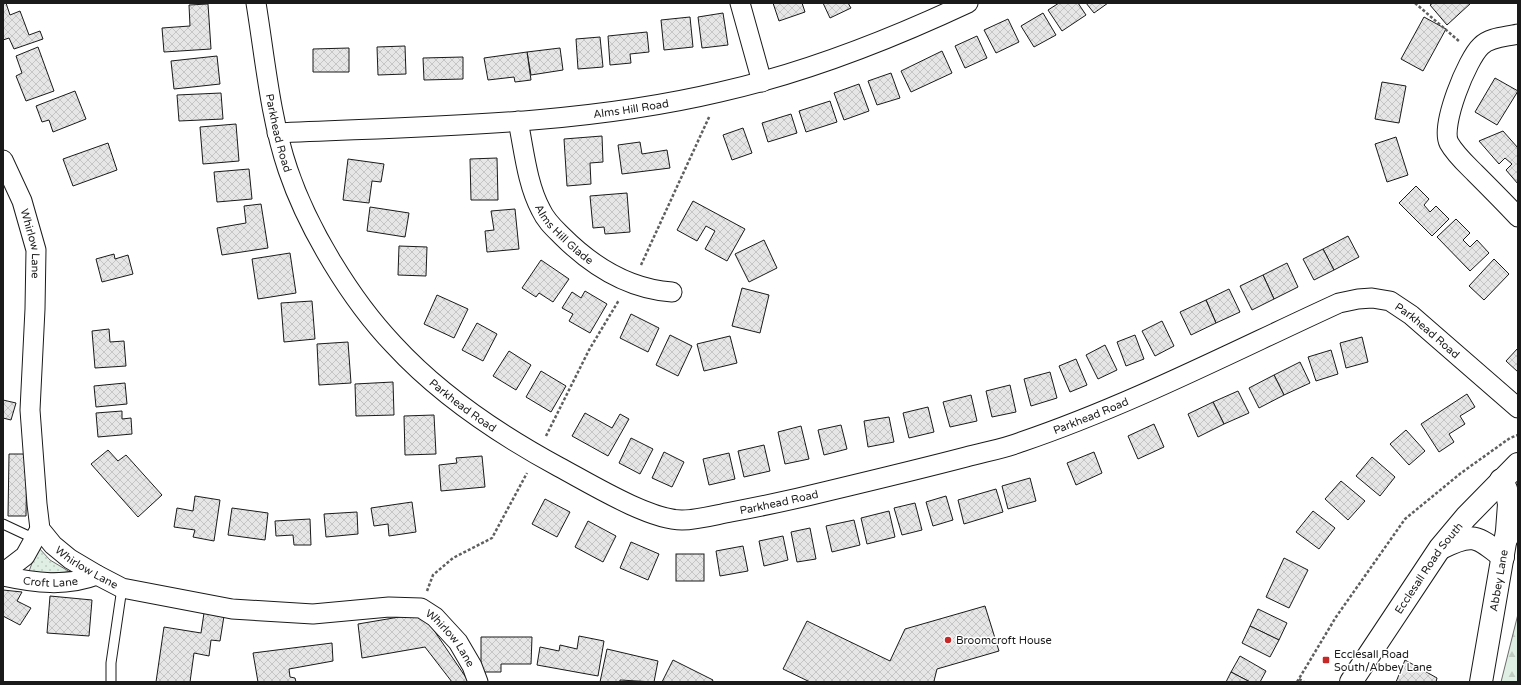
<svg xmlns="http://www.w3.org/2000/svg" width="1521" height="685" font-family="'Varela Round',sans-serif">
	<defs>
		<pattern id="grass-dots" width="8" height="8" patternUnits="userSpaceOnUse"><rect width="8" height="8" fill="#e0efe3"/><path d="M2 2h.1M6 6h.1" fill="none" stroke="#c0ccc2" stroke-width="1.8" stroke-linecap="round"/></pattern>
		<pattern id="forest-firs" width="22" height="20" patternUnits="userSpaceOnUse"><rect width="22" height="20" fill="#e0efe3"/><path d="M5 1l3.5 6h-7zM16 11l3.5 6h-7z" fill="#c0ccc2"/></pattern>
		<pattern id="building-cross-hatch" width="8" height="8" patternUnits="userSpaceOnUse"><rect width="8" height="8" fill="#e6e6e6"/><path d="M0 0l8 8M0 8l8-8" fill="none" stroke="#c5c5c5"/></pattern>
	</defs>
	<rect width="100%" height="100%" fill="#fff"/>
	<path fill="url(#grass-dots)" stroke="#6a6a6a" d="M38,547L50,560L70,572L28,574Z"/>
	<path fill="url(#forest-firs)" stroke="#6a6a6a" d="M1518,614V682H1501Z"/>
	<g fill="url(#building-cross-hatch)" stroke="#1a1a1a">
		<path d="M3,3H6L10,15L20,11L29,35L40,31L43,39L14,49L9,38L3,40Z"/>
		<path d="M773,3H802L805,12L779,21Z"/>
		<path d="M823,3H848L851,8L830,18Z"/>
		<path d="M1059,3H1078L1086,15L1062,31L1048,10Z"/>
		<path d="M1086,3H1108L1094,13Z"/>
		<path d="M1433,3H1471L1447,25L1430,5Z"/>
		<path d="M208,4L211,49L164,52L162,28L190,26L189,5Z"/>
		<path d="M723,13L728,45L702,48L698,17Z"/>
		<path d="M1043,13L1056,35L1034,47L1021,26Z"/>
		<path d="M690,17L693,47L664,50L661,20Z"/>
		<path d="M1424,17L1446,29L1423,71L1401,59Z"/>
		<path d="M1008,19L1019,42L996,53L984,30Z"/>
		<path d="M647,32L649,52L630,54L631,63L610,65L608,36Z"/>
		<path d="M977,36L987,58L965,68L955,46Z"/>
		<path d="M600,37L603,67L578,69L576,39Z"/>
		<path d="M405,46L406,74L378,75L377,47Z"/>
		<path d="M38,47L54,91L26,101L16,76L22,73L16,56Z"/>
		<path d="M349,48V72H313V49Z"/>
		<path d="M560,48L563,70L531,75L527,52Z"/>
		<path d="M942,51L952,73L911,92L901,71Z"/>
		<path d="M527,52L531,80L515,82L514,77L488,80L484,58Z"/>
		<path d="M217,56L220,84L174,89L171,61Z"/>
		<path d="M463,57V79L424,80L423,58Z"/>
		<path d="M891,73L900,98L877,105L868,81Z"/>
		<path d="M1495,78L1518,91L1497,125L1475,112Z"/>
		<path d="M1382,82L1406,86L1399,123L1375,119Z"/>
		<path d="M859,84L869,111L844,120L834,93Z"/>
		<path d="M75,91L86,119L53,132L49,120L42,122L36,106Z"/>
		<path d="M221,93L223,119L179,121L177,95Z"/>
		<path d="M830,101L837,122L806,132L799,111Z"/>
		<path d="M791,114L797,133L768,142L762,123Z"/>
		<path d="M236,124L239,161L203,164L200,127Z"/>
		<path d="M743,128L752,153L732,160L723,135Z"/>
		<path d="M1503,131L1518,148V184L1506,170L1512,164L1505,158L1499,164L1479,141Z"/>
		<path d="M602,136L603,162L590,163L591,184L567,186L564,139Z"/>
		<path d="M1396,137L1408,175L1387,182L1375,144Z"/>
		<path d="M640,142L642,154L667,150L670,168L622,174L618,145Z"/>
		<path d="M108,143L117,170L73,186L63,159Z"/>
		<path d="M497,158L498,200H471L470,159Z"/>
		<path d="M348,159L384,164L381,182L372,181L369,203L343,200Z"/>
		<path d="M249,169L252,199L217,202L214,172Z"/>
		<path d="M1416,186L1429,199L1424,205L1430,212L1436,206L1449,219L1432,236L1399,203Z"/>
		<path d="M627,193L630,232L605,234L604,227L593,228L590,196Z"/>
		<path d="M693,201L745,229L727,261L705,249L715,231L706,226L697,241L677,230Z"/>
		<path d="M261,204L268,248L222,255L217,228L246,223L244,206Z"/>
		<path d="M370,207L409,213L405,237L367,231Z"/>
		<path d="M515,209L519,249L487,252L485,231L494,230L491,211Z"/>
		<path d="M1456,219L1470,233L1463,240L1470,247L1477,240L1489,253L1470,271L1437,237Z"/>
		<path d="M1348,236L1359,257L1334,270L1323,249Z"/>
		<path d="M764,240L777,268L749,282L735,254Z"/>
		<path d="M399,246L427,247L426,276L398,275Z"/>
		<path d="M1323,249L1334,270L1314,280L1303,259Z"/>
		<path d="M290,253L296,293L258,299L252,259Z"/>
		<path d="M114,254L115,259L128,255L133,274L102,282L96,259Z"/>
		<path d="M1494,259L1509,274L1484,300L1469,286Z"/>
		<path d="M541,260L569,279L553,302L539,293L536,297L522,288Z"/>
		<path d="M1287,263L1298,287L1274,299L1263,275Z"/>
		<path d="M1263,275L1274,299L1252,310L1240,286Z"/>
		<path d="M742,288L769,295L760,333L732,326Z"/>
		<path d="M1229,289L1240,312L1216,323L1206,300Z"/>
		<path d="M585,291L607,304L590,333L569,321L573,314L562,308L572,292L581,298Z"/>
		<path d="M437,295L468,309L454,338L424,324Z"/>
		<path d="M1206,300L1216,323L1191,335L1180,312Z"/>
		<path d="M312,301L315,339L284,342L281,303Z"/>
		<path d="M631,314L659,328L648,352L620,338Z"/>
		<path d="M1162,321L1174,346L1155,356L1142,331Z"/>
		<path d="M477,323L497,334L483,361L462,350Z"/>
		<path d="M109,329L110,342L124,341L126,366L95,368L92,331Z"/>
		<path d="M670,335L692,346L678,376L656,365Z"/>
		<path d="M1135,335L1144,359L1126,366L1117,342Z"/>
		<path d="M730,336L737,363L704,371L697,344Z"/>
		<path d="M1362,337L1368,362L1346,368L1340,343Z"/>
		<path d="M348,342L351,383L319,385L317,344Z"/>
		<path d="M1105,345L1117,370L1098,379L1086,355Z"/>
		<path d="M1518,348V372L1506,361Z"/>
		<path d="M1331,350L1338,374L1316,381L1308,357Z"/>
		<path d="M509,351L531,365L516,390L493,376Z"/>
		<path d="M1076,359L1087,385L1070,392L1059,366Z"/>
		<path d="M1300,362L1310,383L1284,395L1274,375Z"/>
		<path d="M541,371L566,386L551,412L526,397Z"/>
		<path d="M1050,372L1057,398L1031,406L1024,379Z"/>
		<path d="M1274,375L1284,395L1259,408L1249,388Z"/>
		<path d="M393,382L394,415L356,416L355,384Z"/>
		<path d="M125,383L127,404L96,407L94,386Z"/>
		<path d="M1010,385L1016,412L992,417L986,391Z"/>
		<path d="M1238,391L1249,413L1224,424L1213,402Z"/>
		<path d="M1467,394L1475,407L1460,416L1465,424L1449,434L1454,442L1439,452L1421,424Z"/>
		<path d="M971,395L977,421L950,427L943,402Z"/>
		<path d="M3,400L16,403L11,420L3,418Z"/>
		<path d="M1213,402L1224,424L1198,437L1188,414Z"/>
		<path d="M928,407L934,432L909,438L903,413Z"/>
		<path d="M122,411V419L131,418L132,434L98,437L96,413Z"/>
		<path d="M585,413L612,428L620,414L629,419L608,456L572,436Z"/>
		<path d="M434,415L436,454L405,455L404,416Z"/>
		<path d="M889,417L894,442L868,447L864,421Z"/>
		<path d="M1154,424L1164,447L1138,459L1128,436Z"/>
		<path d="M841,425L847,449L824,455L818,430Z"/>
		<path d="M801,426L809,459L785,464L778,432Z"/>
		<path d="M1406,430L1425,451L1409,465L1390,444Z"/>
		<path d="M631,438L653,449L640,474L619,463Z"/>
		<path d="M764,445L770,471L744,477L738,451Z"/>
		<path d="M108,450L118,461L126,455L162,495L138,517L91,464Z"/>
		<path d="M664,452L684,462L672,487L652,478Z"/>
		<path d="M1094,452L1102,473L1076,485L1067,463Z"/>
		<path d="M729,453L735,479L709,485L703,459Z"/>
		<path d="M9,454H27L26,516H8Z"/>
		<path d="M482,456L485,487L441,491L439,465L457,463L456,458Z"/>
		<path d="M1372,457L1395,477L1380,496L1356,476Z"/>
		<path d="M1030,478L1036,501L1008,509L1002,486Z"/>
		<path d="M1341,481L1365,501L1348,520L1325,499Z"/>
		<path d="M996,489L1003,512L964,524L958,500Z"/>
		<path d="M195,496L220,500L214,541L193,537L195,530L174,527L177,508L193,511Z"/>
		<path d="M946,496L953,520L933,526L926,502Z"/>
		<path d="M545,499L570,512L557,537L532,524Z"/>
		<path d="M412,502L416,532L389,536L388,524L374,526L371,508Z"/>
		<path d="M915,503L922,530L902,535L894,508Z"/>
		<path d="M232,508L268,513L265,540L228,535Z"/>
		<path d="M889,511L895,537L867,544L861,518Z"/>
		<path d="M1313,511L1335,528L1319,549L1296,532Z"/>
		<path d="M357,512L358,534L326,537L324,514Z"/>
		<path d="M310,519L311,545H294L293,535L276,536L275,521Z"/>
		<path d="M854,520L860,545L832,552L826,526Z"/>
		<path d="M588,521L616,536L603,562L575,547Z"/>
		<path d="M810,528L816,559L797,562L791,532Z"/>
		<path d="M783,536L788,560L764,566L759,541Z"/>
		<path d="M631,542L659,554L648,580L620,568Z"/>
		<path d="M743,546L748,571L720,576L716,551Z"/>
		<rect x="676" y="554" width="28" height="27"/>
		<path d="M1284,558L1308,570L1289,608L1266,597Z"/>
		<path d="M3,590L22,592L17,601L31,608L20,625L3,616Z"/>
		<path d="M50,596L92,600L89,636L47,633Z"/>
		<path d="M985,606L999,651L937,669L934,681L936,682H810L783,669L807,621L890,661L905,629Z"/>
		<path d="M1258,609L1287,623L1279,640L1250,626Z"/>
		<path d="M204,613L224,616L220,641L211,640L209,656L194,653L190,682H156L164,627L201,633Z"/>
		<path d="M411,615L424,620L431,626L469,682H452L425,647L362,658L358,624Z"/>
		<path d="M1250,626L1279,640L1270,657L1242,643Z"/>
		<path d="M579,636L604,641L598,676L537,665L540,647L559,651L560,645L577,649Z"/>
		<path d="M481,637H532L531,664H501V672H481Z"/>
		<path d="M332,643L333,661L289,669L290,677L295,678L296,682H258L253,653Z"/>
		<path d="M607,649L658,661L654,682L620,680V682H600Z"/>
		<path d="M1240,656L1266,671L1260,682H1250L1231,672Z"/>
		<path d="M673,660L713,680L712,682H662Z"/>
		<path d="M1405,660L1437,678L1436,682H1396Z"/>
		<path d="M1231,672L1250,682H1226Z"/>
	</g>
	<g fill="none" stroke-linecap="round" stroke-linejoin="round">
		<defs>
			<g id="lane">
				<path d="M3,524L35,539"/>
				<path d="M111,682V663L122,588"/>
			</g>
			<g id="street">
				<path id="s1" d="M256,3C265,58 270,117 288,170C308,229 351,300 394,345C440,395 500,435 559,467C589,483 649,520 682,520C698,520 715,515 731,512C763,506 796,499 828,491C874,480 920,469 966,457C984,452 1003,449 1021,442C1130,405 1234,351 1339,303L1358,299L1372,298L1390,301L1411,315L1518,408"/>
				<path d="M740,3L762,82"/>
				<path d="M1518,34C1506,37 1490,37 1481,46C1467,59 1440,126 1449,143C1455,154 1466,164 1475,173C1489,187 1504,202 1518,217"/>
				<path id="s2" d="M518,121C524,150 527,184 541,210C546,221 554,228 562,236C592,266 629,289 672,292"/>
				<path id="s3" d="M277,133C425,126 576,126 720,92C805,73 889,40 968,3"/>
				<path id="s4" d="M3,160L22,201L36,250L35,309L30,410L37,504L40,529L53,545L70,559L97,575L122,588L232,609L313,614L389,607L421,608L435,617L458,642L472,666L478,682"/>
				<path d="M3,573L25,556L40,529"/>
				<path id="s5" d="M3,576C35,583 66,587 97,575"/>
			</g>
			<g id="secondary">
				<path id="s6" d="M1481,682L1507,531L1509,504L1506,489L1501,480"/>
			</g>
			<g id="primary">
				<path d="M1506,539L1518,518"/>
				<path d="M1441,548C1473,532 1477,536 1503,557"/>
				<path id="s7" d="M1351,682L1440,548L1466,517L1518,464"/>
			</g>
		</defs>
		<use href="#lane" stroke="#1a1a1a" stroke-width="11"/>
		<use href="#street" stroke="#1a1a1a" stroke-width="21"/>
		<use href="#secondary" stroke="#1a1a1a" stroke-width="24"/>
		<use href="#primary" stroke="#1a1a1a" stroke-width="24"/>
		<g stroke="#5f5f5f" stroke-width="2.5" stroke-dasharray="3 2" stroke-linecap="butt">
			<path d="M1415,3L1460,42"/>
			<path d="M641,265L710,115"/>
			<path d="M546,436L589,350L619,300"/>
			<path d="M427,591L433,575L453,558L492,538L527,473"/>
			<path d="M1299,679L1304,682"/>
			<path d="M1297,682L1336,617L1405,519L1461,473L1510,438L1518,435"/>
		</g>
		<use href="#lane" stroke="#fff" stroke-width="9"/>
		<use href="#street" stroke="#fff" stroke-width="19"/>
		<use href="#secondary" stroke="#fff" stroke-width="22"/>
		<use href="#primary" stroke="#fff" stroke-width="22"/>
	</g>
	<g fill="#c62828" stroke="#fff" stroke-width="1.5">
		<circle cx="948" cy="640" r="4"/>
		<rect x="1322" y="656" width="8" height="8" rx="2"/>
	</g>
	<g text-anchor="middle" dominant-baseline="central" stroke-width="3" stroke-linejoin="round" paint-order="stroke">
		<g font-size="11" fill="#1a1a1a" stroke="#fff">
			<text stroke="none"><textPath href="#s3" startOffset="355">Alms Hill Road</textPath></text>
			<text stroke="none"><textPath href="#s1" startOffset="132">Parkhead Road</textPath></text>
			<text stroke="none"><textPath href="#s2" startOffset="126">Alms Hill Glade</textPath></text>
			<text stroke="none"><textPath href="#s4" startOffset="89">Whirlow Lane</textPath></text>
			<text stroke="none"><textPath href="#s1" startOffset="1512">Parkhead Road</textPath></text>
			<text stroke="none"><textPath href="#s1" startOffset="468">Parkhead Road</textPath></text>
			<text stroke="none"><textPath href="#s1" startOffset="1140">Parkhead Road</textPath></text>
			<text stroke="none"><textPath href="#s1" startOffset="816">Parkhead Road</textPath></text>
			<text stroke="none"><textPath href="#s4" startOffset="437">Whirlow Lane</textPath></text>
			<text stroke="none"><textPath href="#s7" startOffset="138">Ecclesall Road South</textPath></text>
			<text stroke="none"><textPath href="#s5" startOffset="48">Croft Lane</textPath></text>
			<text stroke="none"><textPath href="#s6" startOffset="103">Abbey Lane</textPath></text>
			<text stroke="none"><textPath href="#s4" startOffset="822">Whirlow Lane</textPath></text>
		</g>
		<g font-size="11" fill="#1a1a1a" stroke="#fff" text-anchor="start">
			<text x="956" y="640">Broomcroft House</text>
			<text x="1334" y="654">Ecclesall Road<tspan x="1334" dy="13">South/Abbey Lane</tspan></text>
		</g>
	</g>
	<rect width="1521" height="685" fill="none" stroke="#1a1a1a" stroke-width="8"/>
</svg>
